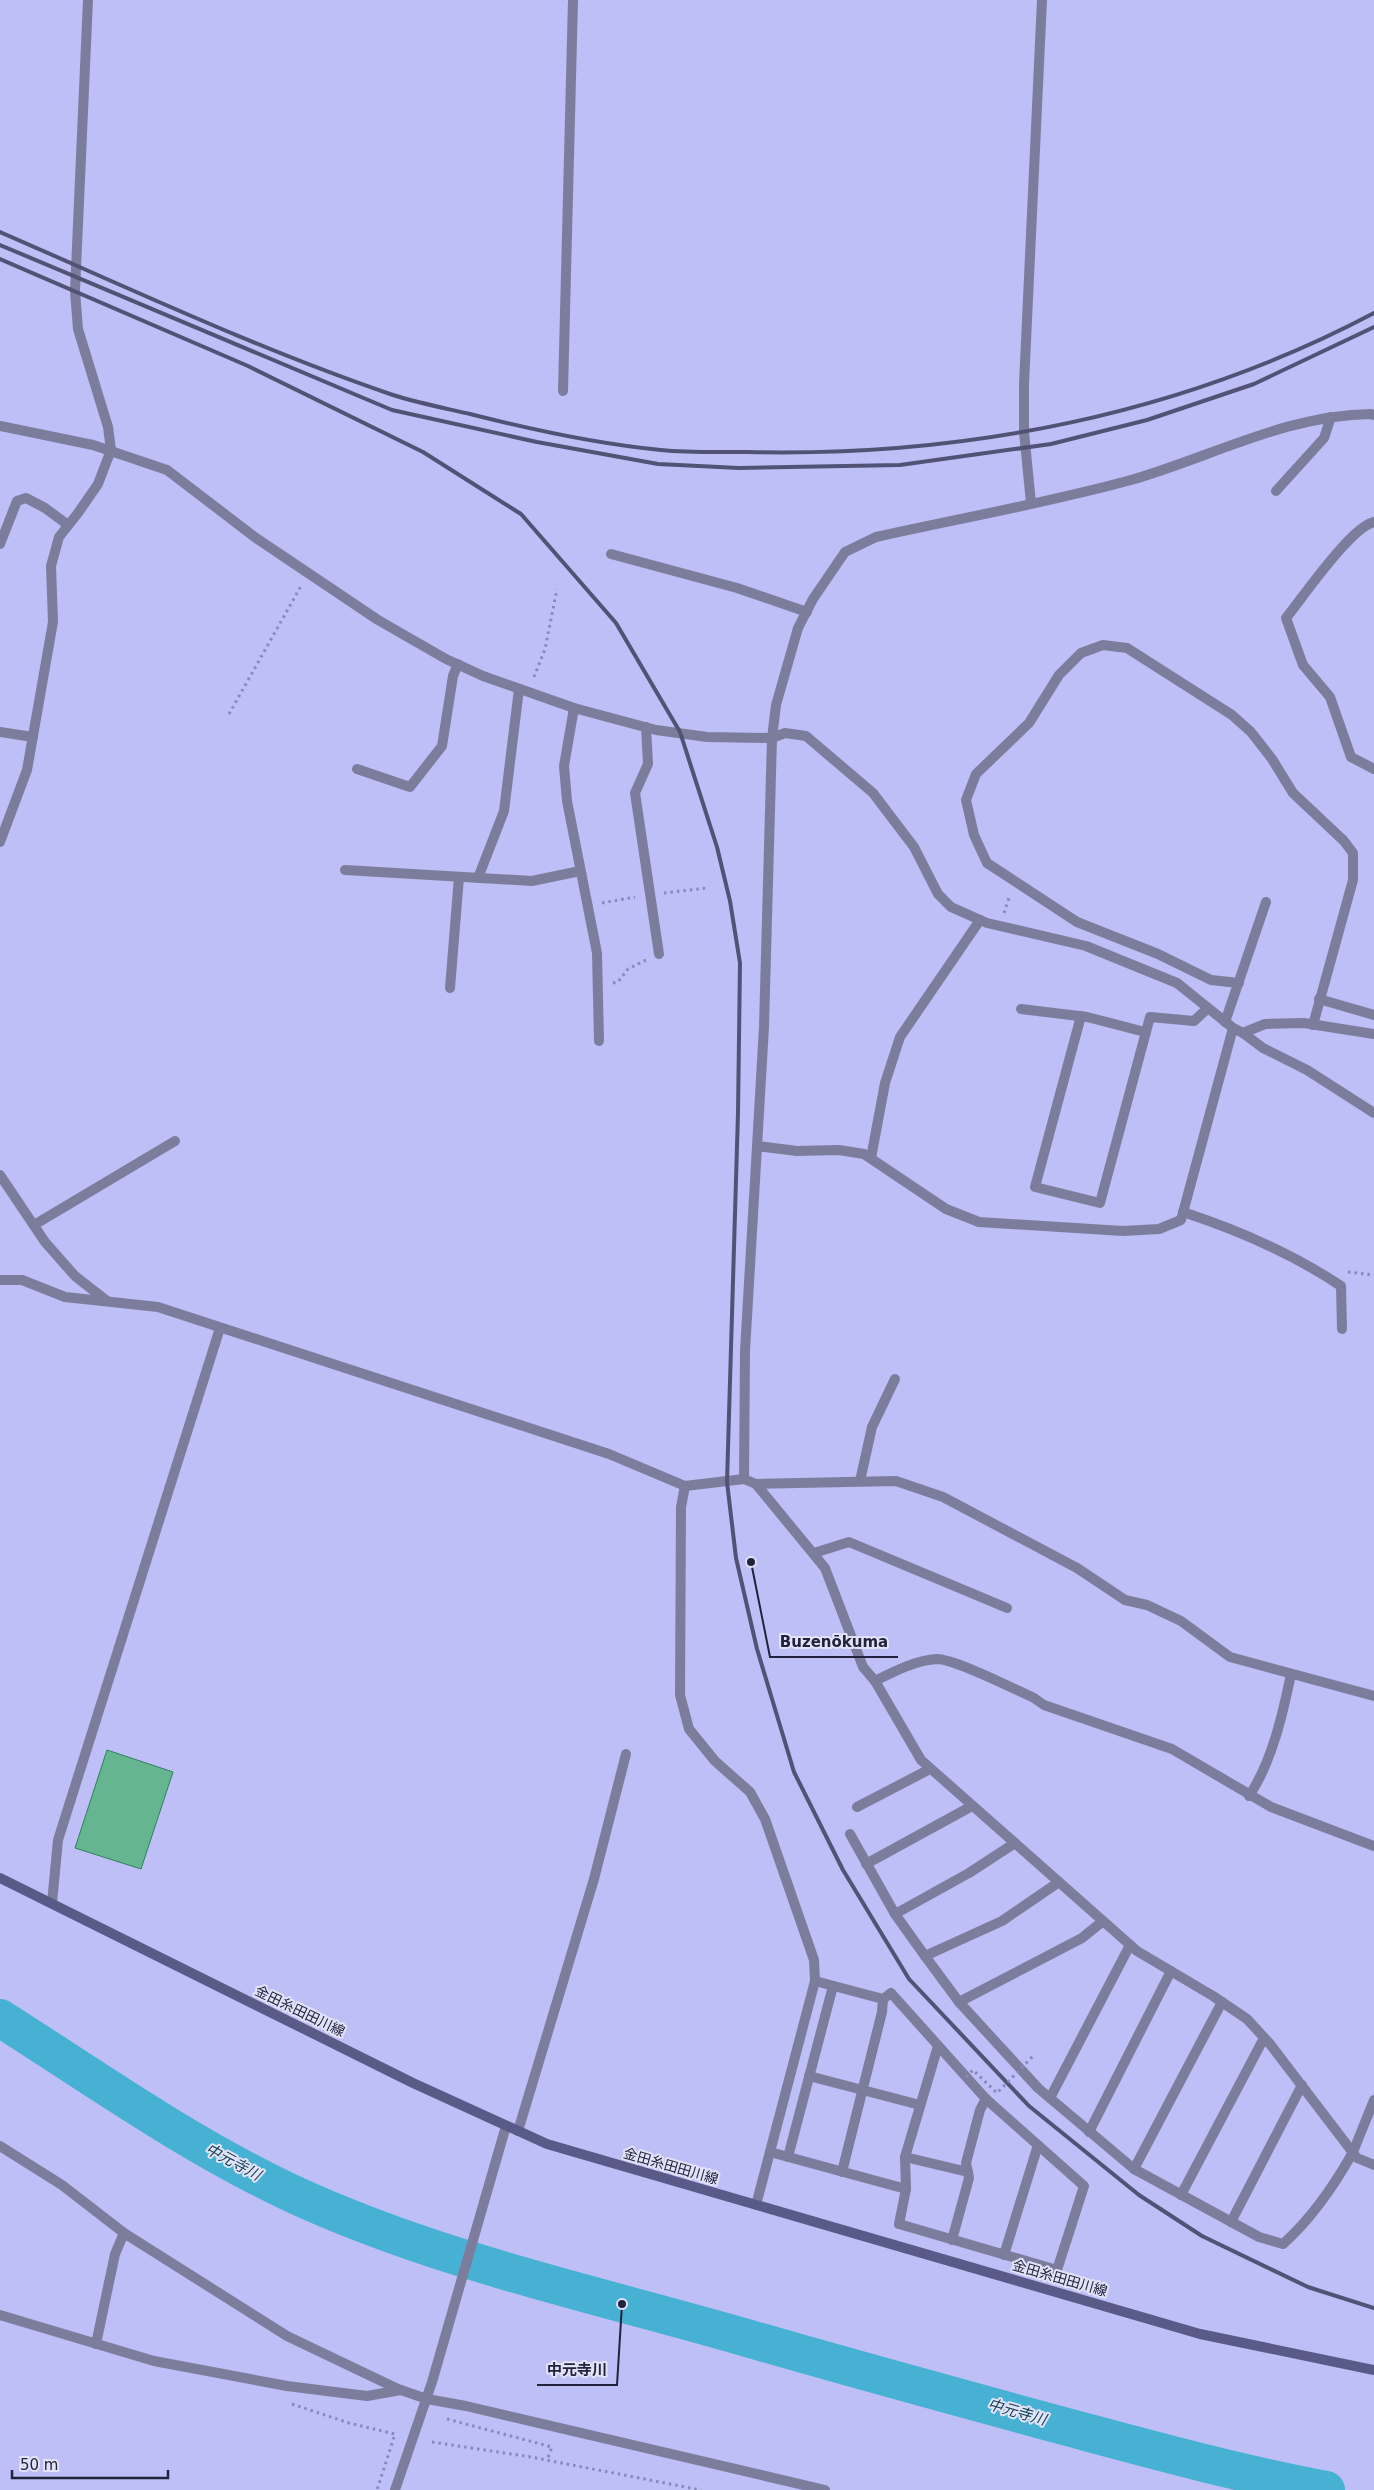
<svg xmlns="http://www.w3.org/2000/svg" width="1374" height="2490" font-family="'DejaVu Sans','Noto Sans JP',sans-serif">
	<rect width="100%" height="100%" fill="#bdbff6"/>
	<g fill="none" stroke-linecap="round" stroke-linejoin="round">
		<path stroke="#47b1d3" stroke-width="38" d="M0,2018C96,2079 190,2146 293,2194C438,2261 595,2294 747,2338C850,2368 953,2396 1056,2424C1146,2448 1235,2473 1326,2490"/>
	</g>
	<path fill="#65b590" stroke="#2d805d" d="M107,1750L173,1772L141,1869L75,1848Z"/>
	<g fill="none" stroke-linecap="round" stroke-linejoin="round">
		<g stroke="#8889b6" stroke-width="3" stroke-dasharray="2.5 4" stroke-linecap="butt">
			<path d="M534,677L545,649L557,589"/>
			<path d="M229,714L301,586"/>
			<path d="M664,893L708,888"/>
			<path d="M602,903L635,897"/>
			<path d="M1004,913L1010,895"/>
			<path d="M613,983L618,982L628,969L646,960"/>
			<path d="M1348,1272L1374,1275"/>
			<path d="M292,2404L349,2423L395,2434L377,2490"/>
			<path d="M447,2419L552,2447L547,2460"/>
			<path d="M432,2442L531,2457L701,2490"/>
		</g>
		<g stroke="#7c7d9d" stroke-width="10">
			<path d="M857,1807L930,1769"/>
			<path d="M850,1834L895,1914L925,1956L959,2002L1038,2088L1134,2169L1259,2237L1283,2244C1312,2218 1334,2186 1353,2152"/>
			<path d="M866,1864L972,1806"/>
			<path d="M895,1914L969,1873L1015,1843"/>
			<path d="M925,1956L1002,1921L1059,1882"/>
			<path d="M815,1981L883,1999L891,1993L986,2099L1084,2186L1057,2270L899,2224L906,2189L905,2157L938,2046"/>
			<path d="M959,2002L1082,1938L1103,1921"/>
			<path d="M809,2076L920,2105"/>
			<path d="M1050,2098L1130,1945"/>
			<path d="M518,2131L594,1879L626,1754"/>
			<path d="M1089,2132L1171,1971"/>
			<path d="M770,2152L906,2189"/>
			<path d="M788,2157L833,1986"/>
			<path d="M905,2157L968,2172"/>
			<path d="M1134,2169L1222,2002"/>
			<path d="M842,2172L882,2012L883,1999"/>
			<path d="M1181,2195L1264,2038"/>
			<path d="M1231,2222L1302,2085"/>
			<path d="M952,2240L969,2178L966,2163L980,2110L986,2099"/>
			<path d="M1004,2255L1038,2145"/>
		</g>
		<g stroke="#7c7d9d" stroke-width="10">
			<path d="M563,391L573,0"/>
			<path d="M0,426L93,445L167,470L256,538L378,620L446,659L483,676L574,708L656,730L707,737L772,738L785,733L806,736L873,793L914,847L938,894L951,907L987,923L1086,946L1177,983L1233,1028L1243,1033L1263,1048L1307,1070L1374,1113"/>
			<path d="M1276,491L1324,438L1331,417"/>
			<path d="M1031,503L1024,432V384L1042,0"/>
			<path d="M1374,522C1351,527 1303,597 1286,618L1303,665L1330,697L1351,757L1374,769"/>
			<path d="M0,544L17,501L26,498L45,508L68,525"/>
			<path d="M611,554L737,588L807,612"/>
			<path d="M574,708L564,766L567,801L597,953L599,1041"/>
			<path d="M646,727L648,764L635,793L659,954"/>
			<path d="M0,732L33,737"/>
			<path d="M357,769L410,787L442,746L453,676L458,664"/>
			<path d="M0,842L27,770L53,622L51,566L59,537L78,513L98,484L111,450L108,427L78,329L75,291L88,0"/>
			<path d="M345,870L532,881L580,871"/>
			<path d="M478,878L504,811L519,689"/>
			<path d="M1239,983L1211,980L1158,954L1077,922L987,863L974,835L966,800L976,774L1029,723L1059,675L1081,653L1103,645L1127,648L1232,715L1251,732L1272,759L1293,793L1344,841L1353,853V880L1313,1025"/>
			<path d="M450,988L459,877"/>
			<path d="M1319,999L1374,1015"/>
			<path d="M1021,1009L1087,1017L1145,1032"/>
			<path d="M1081,1016L1035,1187L1100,1203L1150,1017L1194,1021L1208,1008"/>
			<path d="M1225,1022L1266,902"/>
			<path d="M1243,1033L1265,1024L1304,1023L1374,1034"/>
			<path d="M757,1146L797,1151L839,1150L864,1154L946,1209L979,1222L1123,1231L1159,1229L1181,1220L1233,1028"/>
			<path d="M871,1158L885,1083L900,1037L980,920"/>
			<path d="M0,1175L45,1242L75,1276L107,1301"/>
			<path d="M1183,1212C1238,1230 1293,1254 1341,1286L1342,1329"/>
			<path d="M34,1225L175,1141"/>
			<path d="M0,1280H22L65,1297L158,1307L609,1454L685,1486L744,1479L756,1484L825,1568L863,1667L875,1681L921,1760L1137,1951L1213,1996L1247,2019L1270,2044L1357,2158L1374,2165"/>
			<path d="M744,1479L745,1351L764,1027L772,738L776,705L798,628L813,599L845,552L876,537C961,518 1047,503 1131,480C1211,457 1286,415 1371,414L1374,415"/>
			<path d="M860,1481L872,1427L895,1379"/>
			<path d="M756,1484L896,1481L943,1497L1077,1568L1125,1600L1147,1605L1181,1621L1230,1657L1374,1696"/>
			<path d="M685,1486L681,1507L680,1695L689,1729L715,1761L750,1792L765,1819L814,1960L815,1981L756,2205"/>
			<path d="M814,1553L849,1542L1007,1608"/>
			<path d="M875,1681C893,1672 916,1660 937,1659C955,1659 1014,1689 1034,1698L1044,1705L1172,1749L1271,1807L1374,1846"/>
			<path d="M1249,1796C1272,1762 1283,1713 1291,1674"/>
			<path d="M52,1903L58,1840L220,1328"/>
			<path d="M1353,2152L1374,2100"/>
			<path d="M0,2315L154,2361L287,2386L367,2396L401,2390"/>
			<path d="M96,2344L115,2254L124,2233"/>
			<path d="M427,2399L466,2406L825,2490"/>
			<path d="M395,2490L432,2382L506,2126"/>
		</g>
		<path stroke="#7c7d9d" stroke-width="10" d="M0,2146L62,2185L124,2233L287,2336L398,2389L427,2399"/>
		<path stroke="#5a5a88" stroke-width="10" d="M0,1878L413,2083L547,2144L1200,2334L1374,2370"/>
		<g stroke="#515275" stroke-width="4">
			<path d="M0,232C129,288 260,350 393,395C418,403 444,408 470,414C533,430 597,444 661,450C690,453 719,452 748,452C965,457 1181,415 1374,313"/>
			<path d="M0,245L392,410L537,442L658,464L739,468L900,465L1051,444L1147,420L1254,384L1374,327"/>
			<path d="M0,259L248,366L423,452L521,514L616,623L680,732L717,847L730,901L740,963L738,1113L727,1482L736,1558L757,1649L794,1772L843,1870L909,1979L1029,2106L1139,2195L1202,2236L1308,2287L1374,2308"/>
		</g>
		<path stroke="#8889b6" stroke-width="3" stroke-dasharray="2.5 4" stroke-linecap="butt" d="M966,2077L973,2070L997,2093L1033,2056"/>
	</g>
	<g text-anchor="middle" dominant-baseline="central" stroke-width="4" stroke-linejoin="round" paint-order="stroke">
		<g font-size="14" fill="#22223c" stroke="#e2e3f9">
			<text transform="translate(300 2011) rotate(26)">金田糸田田川線</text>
			<text transform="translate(671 2166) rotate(16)">金田糸田田川線</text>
			<text transform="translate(1060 2278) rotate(16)">金田糸田田川線</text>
		</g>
		<g font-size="15" font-style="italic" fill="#134250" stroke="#e2e3f9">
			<text transform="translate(233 2162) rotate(28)">中元寺川</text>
			<text transform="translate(1017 2412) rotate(16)">中元寺川</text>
		</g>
	</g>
	<path fill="none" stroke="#22223c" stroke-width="2" d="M751 1562L770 1657H898M622 2304L617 2385H537"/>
	<g fill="#22223c" stroke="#e2e3f9" stroke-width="2">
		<circle cx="751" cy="1562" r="5"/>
		<circle cx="622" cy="2304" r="5"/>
	</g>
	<g font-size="15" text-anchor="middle" font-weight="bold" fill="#22223c" stroke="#e2e3f9" stroke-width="4" stroke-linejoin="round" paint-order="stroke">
		<text x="834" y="1647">Buzenōkuma</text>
		<text x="577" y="2375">中元寺川</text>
	</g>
	<path d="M12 2470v8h156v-8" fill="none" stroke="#22223c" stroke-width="2.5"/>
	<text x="20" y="2470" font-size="15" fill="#22223c" stroke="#e2e3f9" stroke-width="4" paint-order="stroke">50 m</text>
</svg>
